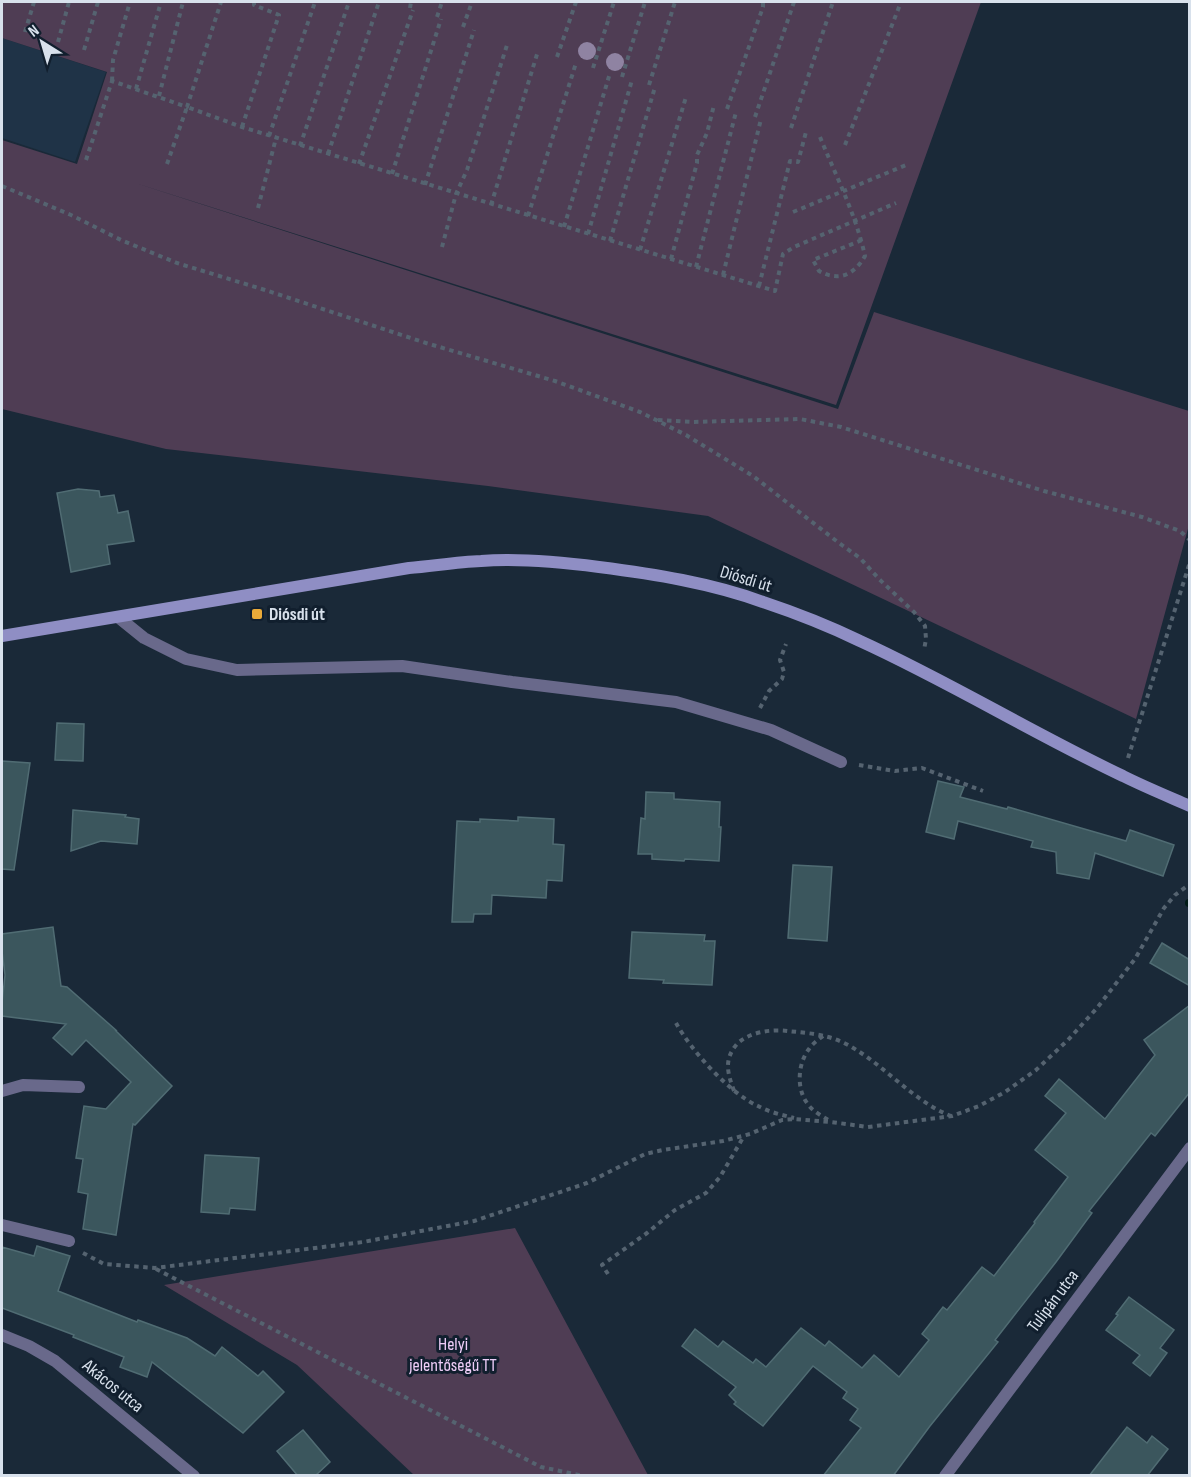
<svg xmlns="http://www.w3.org/2000/svg" width="1191" height="1477" font-family="'Sofia Sans Condensed',sans-serif">
	<rect width="100%" height="100%" fill="#1a2938"/>
	<path fill="#1f3347" d="M2,38L106,72L75,162L2,138Z"/>
	<g fill="#4f3d54">
		<path d="M2,2H981L836,405L132,182L838,409L874,312L1189,411V525L1136,719L708,516L488,486L166,449L2,409V140L77,164L107,72L2,38Z"/>
		<path d="M515,1228L648,1475H414L297,1365L164,1285Z"/>
	</g>
	<g fill="none" stroke-linecap="round" stroke-linejoin="round">
		<path stroke="#011b17" stroke-width="8" d="M1189,903H1190"/>
	</g>
	<g fill="#3b565d" stroke="#506c73" stroke-width="1.5">
		<path d="M78,489L99,491L100,497L114,495L118,513L128,511L134,541L107,545L110,564L71,572L57,493Z"/>
		<path d="M57,723L84,724L83,761L55,760Z"/>
		<path d="M2,761L30,763L14,870L2,869Z"/>
		<path d="M938,781L964,787L960,797L1007,809L1008,807L1126,841L1130,830L1174,845L1163,876L1095,853L1089,879L1057,873L1056,852L1031,847L1033,841L958,821L954,839L926,832Z"/>
		<path d="M646,792L674,793V799L720,802L719,827H721L719,861L685,859L684,861L652,859V854H638L641,818L645,819Z"/>
		<path d="M73,810L126,815L125,817L139,819L137,844L101,841L71,851Z"/>
		<path d="M518,817L554,819L553,844L564,845L562,881L547,880L546,898L492,895L491,914H474L473,922H452L457,821L480,822V819L518,821Z"/>
		<path d="M793,865L832,867L827,941L788,938Z"/>
		<path d="M53,927L61,986L67,987L117,1031L115,1030L172,1086L135,1125L133,1124L116,1235L83,1229L88,1194L78,1192L83,1159L76,1158L84,1106L106,1109L131,1082L86,1040L72,1055L53,1038L66,1024L2,1016V1003L5,975L2,951V934Z"/>
		<path d="M632,932L705,935L704,941H715L712,985L663,983L664,980L629,978Z"/>
		<path d="M1162,943L1190,960V986L1150,963Z"/>
		<path d="M1190,1005V1092L1155,1136L1151,1133L1089,1211L1092,1213L1056,1262L995,1340L998,1342L930,1426L893,1476H823L861,1428L850,1420L858,1409L843,1398L847,1392L813,1366L763,1426L734,1404L736,1402L729,1395L736,1387L682,1346L695,1329L718,1347L723,1341L753,1363L756,1359L766,1367L801,1328L825,1346L829,1341L862,1368L874,1355L899,1377L929,1340L922,1334L943,1307L947,1310L982,1267L994,1276L1035,1223L1034,1222L1068,1177L1035,1150L1066,1113L1045,1096L1059,1079L1105,1119L1155,1055L1144,1040Z"/>
		<path d="M205,1155L259,1158L255,1210L230,1208L229,1214L201,1212Z"/>
		<path d="M37,1246L70,1256L58,1291L137,1322L138,1320L187,1338L215,1356L222,1347L258,1376L263,1371L284,1392L243,1433L152,1362L147,1377L120,1367L124,1357L73,1337L74,1335L2,1308V1247L34,1256Z"/>
		<path d="M1129,1297L1174,1330L1160,1348L1167,1353L1150,1376L1133,1363L1140,1355L1106,1330L1118,1315L1116,1314Z"/>
		<path d="M1127,1427L1147,1443L1152,1436L1168,1449L1147,1476H1089Z"/>
		<path d="M303,1430L330,1462L315,1476H298L277,1451Z"/>
	</g>
	<g fill="none" stroke-linecap="round" stroke-linejoin="round">
		<g stroke="#556370" stroke-width="4" stroke-dasharray="4.5 4.5" stroke-linecap="butt">
			<path d="M410,8L411,2"/>
			<path d="M437,17L442,2"/>
			<path d="M463,27L472,2"/>
			<path d="M25,32L34,2"/>
			<path d="M58,42L69,2"/>
			<path d="M84,50L98,2"/>
			<path d="M557,57L576,2"/>
			<path d="M593,68L614,2"/>
			<path d="M622,77L645,2"/>
			<path d="M112,81L113,60L130,2"/>
			<path d="M649,85L675,2"/>
			<path d="M136,89L161,2"/>
			<path d="M159,96L183,2"/>
			<path d="M727,109L763,7V2"/>
			<path d="M755,117L794,2"/>
			<path d="M242,127L279,15L254,5V2"/>
			<path d="M791,128L833,2"/>
			<path d="M269,136L315,2"/>
			<path d="M820,137C836,176 856,215 865,256C854,275 839,282 819,271L813,260L862,240"/>
			<path d="M845,145L901,2"/>
			<path d="M300,146L349,2"/>
			<path d="M328,154L379,2"/>
			<path d="M86,160L112,81L187,107L221,2"/>
			<path d="M167,164L187,107L242,127L775,291L783,254L794,247L896,203"/>
			<path d="M359,164L413,10"/>
			<path d="M392,174L441,19"/>
			<path d="M425,185L474,30"/>
			<path d="M2,186L71,215L121,240L177,263L265,290L426,343L555,381L640,412L686,435L753,476L839,543L860,558L879,579L914,612L925,626L926,639L924,650"/>
			<path d="M491,205L538,51"/>
			<path d="M258,208L276,138"/>
			<path d="M793,212L906,165"/>
			<path d="M528,216L576,63"/>
			<path d="M564,227L610,73"/>
			<path d="M588,234L632,80"/>
			<path d="M610,241L655,87"/>
			<path d="M442,247L456,194L467,170L508,42"/>
			<path d="M640,250L686,97"/>
			<path d="M671,259L697,163V155L707,133L714,105"/>
			<path d="M696,267L736,112"/>
			<path d="M723,275L761,119"/>
			<path d="M759,286L790,161L798,162L806,132"/>
			<path d="M658,420L693,422L800,419L841,427L1044,491L1142,517L1180,531L1190,540"/>
			<path d="M760,708L769,691L782,679L784,672L780,660L786,644"/>
			<path d="M1128,758L1190,562"/>
			<path d="M859,765L895,771L922,768L983,791"/>
			<path d="M676,1023C691,1050 729,1093 758,1106C769,1112 782,1115 794,1118"/>
			<path d="M823,1036C818,1040 812,1044 809,1049C798,1063 796,1088 807,1103C812,1111 822,1116 830,1121"/>
			<path d="M734,1091C728,1074 723,1060 737,1044C749,1032 771,1029 788,1031C806,1033 825,1034 842,1042C882,1061 910,1100 951,1116"/>
			<path d="M83,1253L104,1264L155,1268L363,1242L474,1221L587,1183L645,1154L663,1150L723,1141L750,1134L782,1120L794,1119L831,1122L868,1127L952,1116L979,1106L1005,1092L1036,1070L1068,1040L1097,1008L1135,959L1164,908L1175,895L1190,884"/>
			<path d="M156,1269L541,1467L584,1476"/>
			<path d="M608,1274L602,1265L647,1233L675,1210L706,1193L720,1177L744,1136"/>
		</g>
		<path stroke="#69698b" stroke-width="12" d="M118,617L144,638L186,659L237,670L402,666L512,682L676,702L771,730L841,762"/>
		<g stroke="#69698b" stroke-width="12">
			<path d="M2,1091L23,1085L79,1087"/>
			<path d="M2,1225L69,1241"/>
			<path d="M2,1335L29,1346L55,1361L194,1476"/>
			<path d="M945,1476L1190,1148"/>
		</g>
		<path stroke="#8f8ec4" stroke-width="12" d="M2,636L409,568C433,566 457,562 481,561C520,558 560,562 599,567C654,574 711,583 763,602C796,613 829,626 860,641C950,682 1034,734 1123,776C1145,787 1167,796 1190,806"/>
	</g>
	<g fill="#8f83a2">
		<circle cx="587" cy="51" r="9"/>
		<circle cx="615" cy="62" r="9"/>
	</g>
	<rect fill="#eaaa39" stroke="#111f2e" stroke-width="2" x="251" y="608" width="12" height="12" rx="3"/>
	<g text-anchor="middle" dominant-baseline="central" stroke-width="6" stroke-linejoin="round" paint-order="stroke">
		<g font-size="18" fill="#d8e1ec" stroke="#111f2e">
			<text transform="translate(746 579) rotate(17)">Diósdi út</text>
			<text transform="translate(1053 1301) rotate(-53)">Tulipán utca</text>
			<text transform="translate(113 1386) rotate(39)">Akácos utca</text>
		</g>
		<g font-size="18" font-weight="bold" fill="#d8e1ec" stroke="#111f2e" text-anchor="start">
			<text x="269" y="614">Diósdi út</text>
		</g>
		<g font-size="18" fill="#efcdf8" stroke="#111f2e">
			<text x="453" y="1344">Helyi<tspan x="453" dy="21">jelentőségű TT</tspan></text>
		</g>
	</g>
	<rect width="1191" height="1477" fill="none" stroke="#d8e1ec" stroke-width="6"/>
	<g transform="translate(42 42) rotate(323)" stroke="#111f2e" stroke-width="4.5" paint-order="stroke">
	<path d="M0-4.5L10 22L0 15L-10 22Z" fill="#d8e1ec"/>
	<text y="-9" font-size="16" font-weight="bold" text-anchor="middle" fill="#d8e1ec">N</text>
	</g>
</svg>
